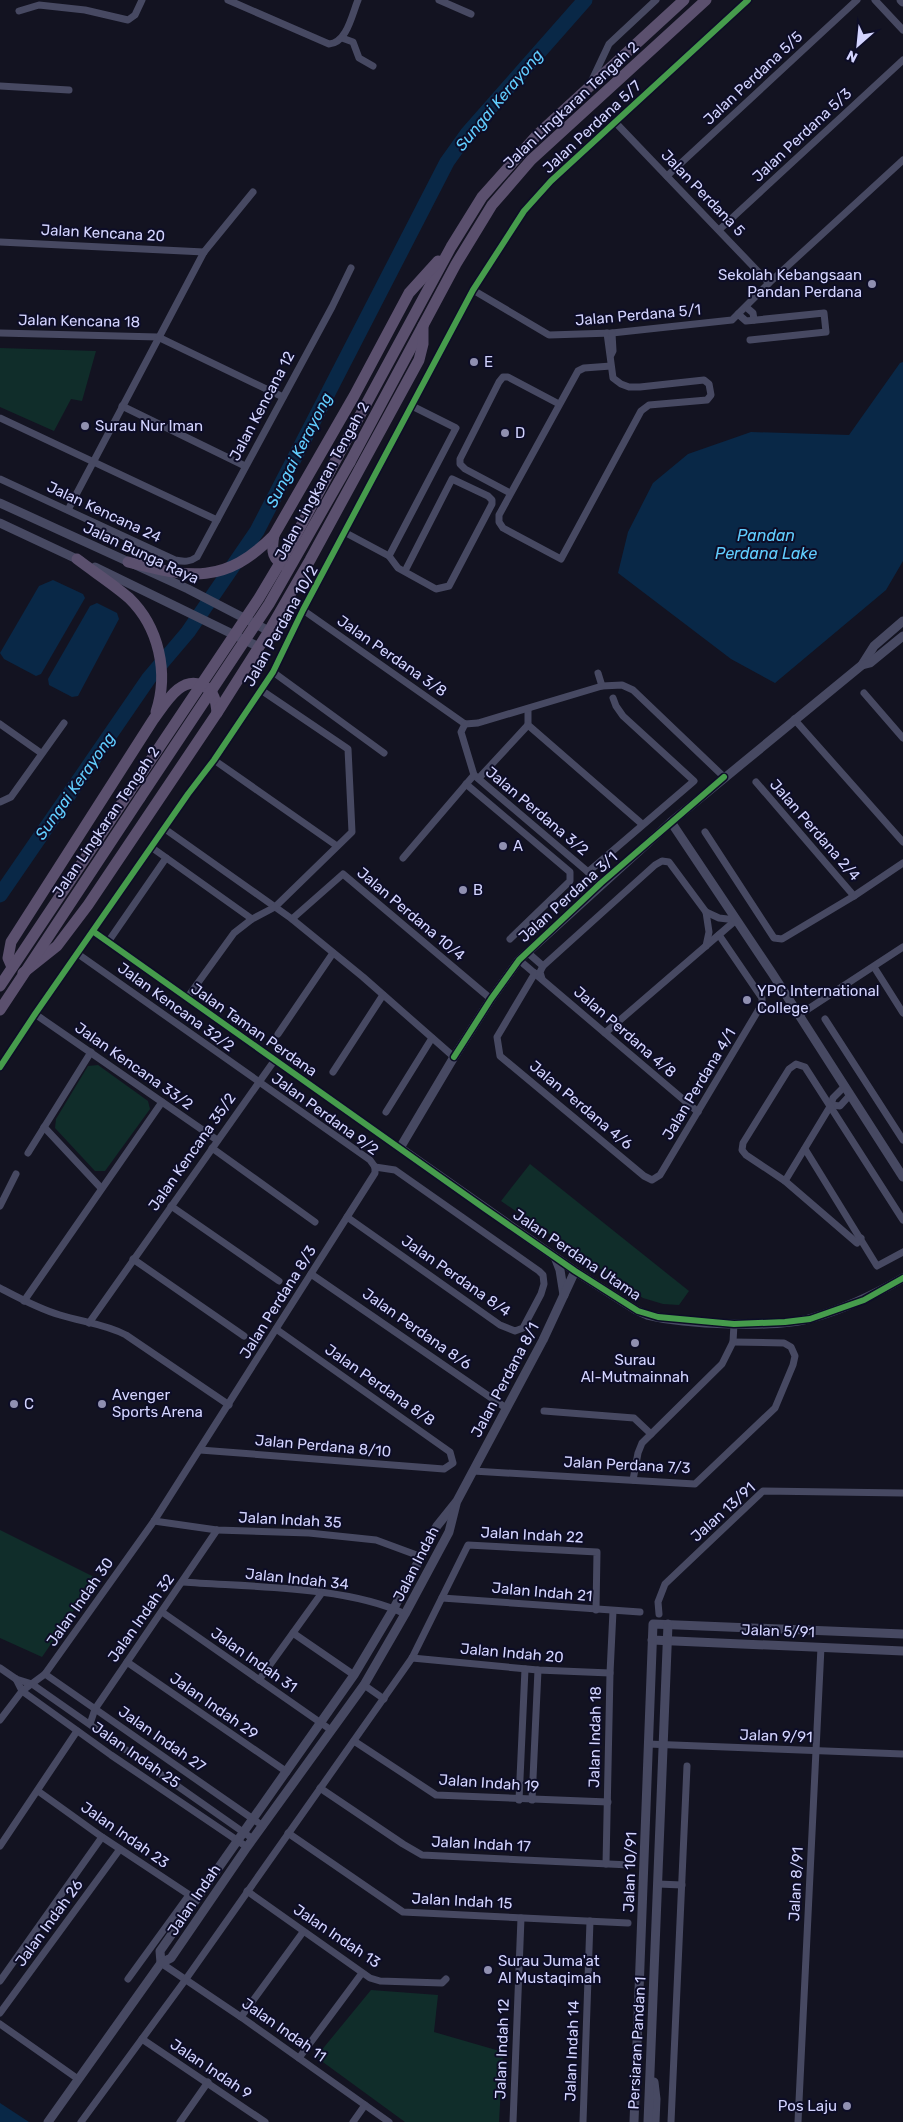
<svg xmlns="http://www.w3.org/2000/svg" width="903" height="2122" font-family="Rubik,sans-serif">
	<rect width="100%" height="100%" fill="#131321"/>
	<g fill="#102d2a">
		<path d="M0,348L96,351L82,401L71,399L54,431L0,407Z"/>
		<path d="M98,1065L148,1101L150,1109L105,1171H95L55,1128L56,1119L88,1066Z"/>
		<path d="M530,1164L689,1291L679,1305L663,1304L643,1298L501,1201Z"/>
		<path d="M0,1530L96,1578L42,1657L0,1638Z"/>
		<path d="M371,1990L438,1995L434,2032L503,2052L499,2122H405L316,2057Z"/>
	</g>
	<g fill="#092847">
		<path d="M903,362V561L886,590L775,683L731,659L618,573L628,532L653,483L688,454L751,432L849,435L900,363Z"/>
		<path d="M53,580L83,594L85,598L41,674L36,676L4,659L0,653L39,586Z"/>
		<path d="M97,603L117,613L119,619L78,696L72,697L49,685L48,679L90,606Z"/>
		<path d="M0,2103L29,2122H0Z"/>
	</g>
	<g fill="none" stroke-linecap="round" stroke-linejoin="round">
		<path stroke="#092847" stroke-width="15" d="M0,895L149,678L188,632L257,531L447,162L467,134L585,0"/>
		<g stroke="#474962" stroke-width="7">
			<path d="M228,0L329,44C347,43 352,14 358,0"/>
			<path d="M439,0L471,14"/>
			<path d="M875,0L903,30"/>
			<path d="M19,11L39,5L85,10L128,20L135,15L142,0"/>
			<path d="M342,38L353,42L359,58L373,66"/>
			<path d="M592,80L609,44L656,0"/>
			<path d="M0,86L69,90"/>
			<path d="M615,122L769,283"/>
			<path d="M667,176L857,0"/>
			<path d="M719,230L903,60"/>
			<path d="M0,242L204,252"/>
			<path d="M473,290L549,335L612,333L732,320L769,283L903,160"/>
			<path d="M746,307L753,313L754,320"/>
			<path d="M738,314L746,321L824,313L826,332L750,340"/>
			<path d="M0,333L158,337L283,397"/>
			<path d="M607,333L613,378L621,384L629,387H640L704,380L709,384L711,395L707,400L649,405L641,411L561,559L503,528L499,522V515L578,371L584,368L611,366"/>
			<path d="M611,355L613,351L612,333"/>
			<path d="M122,406L245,466"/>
			<path d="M0,418L217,520"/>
			<path d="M0,479L175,560C184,562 190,562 197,557L332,307L351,268"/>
			<path d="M510,493L465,469L460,464V459L499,382L503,377H508L559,404"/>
			<path d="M68,510L204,252L253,192"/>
			<path d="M346,533L389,556L398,568L436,589L449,586L492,504V500L488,496L452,479L405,571"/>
			<path d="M389,556L456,428L412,406"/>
			<path d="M303,610L465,724"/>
			<path d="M273,672L384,753"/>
			<path d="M598,673L602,686"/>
			<path d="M864,693L903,738"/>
			<path d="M528,709V725L642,824"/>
			<path d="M794,719L903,842"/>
			<path d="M0,724L41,753"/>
			<path d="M465,724L478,723L602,686L622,685L633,690L724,777"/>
			<path d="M465,724L461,732L474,775L601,883"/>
			<path d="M214,760L337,846"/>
			<path d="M479,778L528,725"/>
			<path d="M756,782L854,896"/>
			<path d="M466,784L570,872V881L510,939"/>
			<path d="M0,802L11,797L64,723"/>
			<path d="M165,829L292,919L363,977L454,1057"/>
			<path d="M705,832L774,938L782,939L854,896L903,863"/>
			<path d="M151,847L252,919"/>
			<path d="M403,858L474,775"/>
			<path d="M588,872L694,781L623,716L616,706L613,698"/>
			<path d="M706,912L719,918L736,920"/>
			<path d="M292,919L343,874L491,999"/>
			<path d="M94,932L400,1148"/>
			<path d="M108,942L166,858"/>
			<path d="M527,952L543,966"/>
			<path d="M78,954L370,1160L375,1167"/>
			<path d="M519,960L698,1112"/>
			<path d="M874,967L903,1013"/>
			<path d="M535,973L497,1037L500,1056L644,1176L652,1180L660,1175L762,1004V998L719,935"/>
			<path d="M542,979L540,972L543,966L655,865L662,861L669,862L706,912L709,932L706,946"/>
			<path d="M187,998L234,933L252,919L275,907L352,832L348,749L261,690"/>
			<path d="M35,1014L217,1140"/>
			<path d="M799,1015L903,947"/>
			<path d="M825,1019L903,1140"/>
			<path d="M605,1033L736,920"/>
			<path d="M278,1034L333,953"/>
			<path d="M0,1067L35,1014L188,794L214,760L273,672L303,610L473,290L524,211L551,181L748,0"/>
			<path d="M333,1072L383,995"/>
			<path d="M831,1105L840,1106L850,1095"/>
			<path d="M386,1112L432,1038"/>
			<path d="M44,1127L101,1188"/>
			<path d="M212,1148L315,1222"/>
			<path d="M805,1149L877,1266L903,1252"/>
			<path d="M28,1153L91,1052"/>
			<path d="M785,1181L831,1105L833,1098L845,1086"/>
			<path d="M0,1206L16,1174"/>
			<path d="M171,1206L279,1281"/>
			<path d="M347,1217L500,1325L515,1331L523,1328L541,1294L544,1284L543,1275L539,1271L395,1170L375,1167"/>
			<path d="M861,1238L857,1243L785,1181L746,1155L742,1150L743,1143L789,1069L796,1064L805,1067L903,1220"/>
			<path d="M133,1259L244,1336"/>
			<path d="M311,1274L506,1408"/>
			<path d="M0,1288C19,1298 39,1309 60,1315C82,1322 105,1324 126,1335L229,1405"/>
			<path d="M24,1301L162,1102"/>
			<path d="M89,1323L274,1061"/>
			<path d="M544,1411L634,1418L651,1434"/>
			<path d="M200,1450L444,1469L453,1463L450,1452L276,1329"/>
			<path d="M473,1471L695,1484L775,1408L793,1365L795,1356L791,1347L784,1343L733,1342"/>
			<path d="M633,1480L638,1453L642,1443L722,1364L733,1342L734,1324"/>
			<path d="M154,1521L217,1530L309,1533L376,1540L422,1557"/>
			<path d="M183,1582C248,1587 347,1586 405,1614"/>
			<path d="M442,1598L640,1612"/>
			<path d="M162,1612L331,1730"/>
			<path d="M659,1614L658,1602L665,1584L763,1491L903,1493"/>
			<path d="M293,1633L354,1675"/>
			<path d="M412,1658L538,1670L610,1673"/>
			<path d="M127,1662L287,1772"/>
			<path d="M0,1668L16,1679L32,1684L253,1839"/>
			<path d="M45,1674L263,1826"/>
			<path d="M16,1679L22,1691L111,1755L247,1847"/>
			<path d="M259,1680L321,1594"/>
			<path d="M364,1685L384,1699"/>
			<path d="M0,1720L22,1691L45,1674L154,1521L375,1173V1167"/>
			<path d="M90,1724L95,1709L217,1530"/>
			<path d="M354,1741L436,1795L608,1802"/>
			<path d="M648,1744L903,1754"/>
			<path d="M320,1788L403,1844L422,1855L630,1865"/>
			<path d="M38,1791L102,1837L197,1900"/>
			<path d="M519,1800L525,1669"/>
			<path d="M532,1800L538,1670"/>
			<path d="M288,1833L403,1912L628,1923"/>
			<path d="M0,1846L77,1731"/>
			<path d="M606,1864L610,1673L613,1611"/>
			<path d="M658,1884L682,1885"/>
			<path d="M247,1891L370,1978L380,1981L442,1983L446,1979"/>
			<path d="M161,1963L241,2017L389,2122"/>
			<path d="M128,1979L189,1895"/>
			<path d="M0,1981L102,1837"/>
			<path d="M0,2013L120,1849"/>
			<path d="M241,2017L303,1932"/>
			<path d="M0,2024L78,2079"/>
			<path d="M142,2039L265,2122"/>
			<path d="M299,2058L362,1973"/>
			<path d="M81,2122L186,1979L412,1658L468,1545L597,1552L596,1610"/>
			<path d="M180,2122L208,2082"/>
			<path d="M353,2122L365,2105"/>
			<path d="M513,2122L521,1918"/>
			<path d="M583,2122L590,1921"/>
			<path d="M671,2122L687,1766"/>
			<path d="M798,2122L821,1647"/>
		</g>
		<g stroke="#474962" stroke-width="9">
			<path d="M901,0L903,2"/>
			<path d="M0,503L188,589L269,631"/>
			<path d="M0,523L81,561"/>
			<path d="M95,567L259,647"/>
			<path d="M903,621L874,646L862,665L671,822L519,960L491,999L454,1057L400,1148L575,1271L636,1310L647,1315C685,1324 775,1329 812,1318C844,1309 874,1295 903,1278"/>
			<path d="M862,665L870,663L903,636"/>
			<path d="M671,822L772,973L903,1177"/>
			<path d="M555,1257L560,1270L564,1295"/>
			<path d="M652,1640L903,1651"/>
			<path d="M161,1963L160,1951L354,1675L394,1608L437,1526L457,1501L543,1340L575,1271"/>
			<path d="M654,2082L656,2099L655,2122"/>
			<path d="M48,2122L161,1963L171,1958L247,1847L364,1685L405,1614L449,1532L456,1504"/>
			<path d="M634,2122L653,1624L903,1634"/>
			<path d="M648,2122L668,1624"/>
		</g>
		<g stroke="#5b506e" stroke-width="11">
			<path d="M338,456L451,247L482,197L538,134L684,0"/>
			<path d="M350,462L456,264L492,205L531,160L706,0"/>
			<path d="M274,535C271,551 272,560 287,567"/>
			<path d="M77,559C94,572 113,584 129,598C159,627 169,673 156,712"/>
			<path d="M128,562C190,578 225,585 274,535L354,396L409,293L438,261"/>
			<path d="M12,967L8,958L11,942L153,720C165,704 181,674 204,686C215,692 216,702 217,713"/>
			<path d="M23,973L57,946L88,905L217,713L269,631L310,560L419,360L423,344V326"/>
			<path d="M0,986L130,791"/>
			<path d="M0,1010L140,798"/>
		</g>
		<g stroke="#5b506e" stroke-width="11">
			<path d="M130,791L259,598L293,541L338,456"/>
			<path d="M140,798L269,604L350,462"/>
		</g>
		<defs>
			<g id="cycleway">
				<path d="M94,932L484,1208L575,1271L638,1311L658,1317L734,1324L785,1322L810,1319L864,1300L903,1278"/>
				<path d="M454,1057L491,999L519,960L601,883L724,777"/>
				<path d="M0,1067L35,1014L188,794L214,760L273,672L303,610L473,290L524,211L551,181L748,0"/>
			</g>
		</defs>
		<use href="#cycleway" stroke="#0d0d27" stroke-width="9"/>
		<use href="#cycleway" stroke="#469c4c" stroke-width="6"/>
	</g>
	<g fill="#9090b1" stroke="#0d0d27" stroke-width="2">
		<circle cx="872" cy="284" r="5"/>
		<circle cx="474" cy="362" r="5"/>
		<circle cx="85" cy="426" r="5"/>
		<circle cx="505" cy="433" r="5"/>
		<circle cx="503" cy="846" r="5"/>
		<circle cx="463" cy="890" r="5"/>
		<circle cx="747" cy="1000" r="5"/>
		<circle cx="635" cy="1343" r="5"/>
		<circle cx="14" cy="1404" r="5"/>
		<circle cx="102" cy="1404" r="5"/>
		<circle cx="488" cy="1970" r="5"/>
		<circle cx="847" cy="2106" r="5"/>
	</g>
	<g text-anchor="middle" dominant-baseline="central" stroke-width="4" stroke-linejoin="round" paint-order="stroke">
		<g font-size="15" fill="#d3d4ff" stroke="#0d0d27">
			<text transform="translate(753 78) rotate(-43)">Jalan Perdana 5/5</text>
			<text transform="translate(571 105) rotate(-43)">Jalan Lingkaran Tengah 2</text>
			<text transform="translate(592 127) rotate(-43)">Jalan Perdana 5/7</text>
			<text transform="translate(802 135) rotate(-43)">Jalan Perdana 5/3</text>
			<text transform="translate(703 193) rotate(46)">Jalan Perdana 5</text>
			<text transform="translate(103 233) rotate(3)">Jalan Kencana 20</text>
			<text transform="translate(638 315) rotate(-5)">Jalan Perdana 5/1</text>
			<text transform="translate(79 321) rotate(1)">Jalan Kencana 18</text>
			<text transform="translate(262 406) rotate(-62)">Jalan Kencana 12</text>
			<text transform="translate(322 481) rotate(-61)">Jalan Lingkaran Tengah 2</text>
			<text transform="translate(104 512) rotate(25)">Jalan Kencana 24</text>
			<text transform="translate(141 553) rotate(25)">Jalan Bunga Raya</text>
			<text transform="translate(281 626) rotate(-61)">Jalan Perdana 10/2</text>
			<text transform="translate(392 656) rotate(35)">Jalan Perdana 3/8</text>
			<text transform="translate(537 811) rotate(40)">Jalan Perdana 3/2</text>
			<text transform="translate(106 822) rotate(-56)">Jalan Lingkaran Tengah 2</text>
			<text transform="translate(815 830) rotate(49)">Jalan Perdana 2/4</text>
			<text transform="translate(568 897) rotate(-42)">Jalan Perdana 3/1</text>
			<text transform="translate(411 914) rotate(40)">Jalan Perdana 10/4</text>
			<text transform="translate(176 1007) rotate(36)">Jalan Kencana 32/2</text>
			<text transform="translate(254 1030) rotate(35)">Jalan Taman Perdana</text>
			<text transform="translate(625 1032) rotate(41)">Jalan Perdana 4/8</text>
			<text transform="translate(134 1066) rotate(35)">Jalan Kencana 33/2</text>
			<text transform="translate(699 1084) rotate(-59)">Jalan Perdana 4/1</text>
			<text transform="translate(581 1105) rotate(40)">Jalan Perdana 4/6</text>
			<text transform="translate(325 1114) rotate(36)">Jalan Perdana 9/2</text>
			<text transform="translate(192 1152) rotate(-55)">Jalan Kencana 35/2</text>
			<text transform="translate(577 1255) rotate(34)">Jalan Perdana Utama</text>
			<text transform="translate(456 1276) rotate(35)">Jalan Perdana 8/4</text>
			<text transform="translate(278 1302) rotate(-58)">Jalan Perdana 8/3</text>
			<text transform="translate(417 1329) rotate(35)">Jalan Perdana 8/6</text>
			<text transform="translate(505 1380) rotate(-62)">Jalan Perdana 8/1</text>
			<text transform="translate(380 1385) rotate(35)">Jalan Perdana 8/8</text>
			<text transform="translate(323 1446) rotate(5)">Jalan Perdana 8/10</text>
			<text transform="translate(627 1465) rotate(3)">Jalan Perdana 7/3</text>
			<text transform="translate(723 1512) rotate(-42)">Jalan 13/91</text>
			<text transform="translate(290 1520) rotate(3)">Jalan Indah 35</text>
			<text transform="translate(532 1535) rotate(3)">Jalan Indah 22</text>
			<text transform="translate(416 1564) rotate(-63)">Jalan Indah</text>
			<text transform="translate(297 1579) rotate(6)">Jalan Indah 34</text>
			<text transform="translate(542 1592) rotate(5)">Jalan Indah 21</text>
			<text transform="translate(80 1602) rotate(-55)">Jalan Indah 30</text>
			<text transform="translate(141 1618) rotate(-55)">Jalan Indah 32</text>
			<text transform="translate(778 1631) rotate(2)">Jalan 5/91</text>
			<text transform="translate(512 1653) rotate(5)">Jalan Indah 20</text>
			<text transform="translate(254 1660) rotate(35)">Jalan Indah 31</text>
			<text transform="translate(214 1706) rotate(35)">Jalan Indah 29</text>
			<text transform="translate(776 1736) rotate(2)">Jalan 9/91</text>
			<text transform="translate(595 1737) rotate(-89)">Jalan Indah 18</text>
			<text transform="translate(162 1739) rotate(35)">Jalan Indah 27</text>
			<text transform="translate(136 1755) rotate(35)">Jalan Indah 25</text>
			<text transform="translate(489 1783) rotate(4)">Jalan Indah 19</text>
			<text transform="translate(125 1835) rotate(35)">Jalan Indah 23</text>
			<text transform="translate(481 1844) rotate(3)">Jalan Indah 17</text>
			<text transform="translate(630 1872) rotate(-88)">Jalan 10/91</text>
			<text transform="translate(796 1884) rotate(-87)">Jalan 8/91</text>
			<text transform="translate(194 1900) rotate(-56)">Jalan Indah</text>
			<text transform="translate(462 1901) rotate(3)">Jalan Indah 15</text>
			<text transform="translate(49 1923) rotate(-54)">Jalan Indah 26</text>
			<text transform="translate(337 1936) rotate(34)">Jalan Indah 13</text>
			<text transform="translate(284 2030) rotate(35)">Jalan Indah 11</text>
			<text transform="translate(637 2043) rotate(-87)">Persiaran Pandan 1</text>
			<text transform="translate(502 2049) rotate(-88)">Jalan Indah 12</text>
			<text transform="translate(572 2051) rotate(-88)">Jalan Indah 14</text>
			<text transform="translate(211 2069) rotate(34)">Jalan Indah 9</text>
		</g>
		<g font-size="15" fill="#d3d4ff" stroke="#0d0d27" text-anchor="start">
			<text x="862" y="275" text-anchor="end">Sekolah Kebangsaan<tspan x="862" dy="17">Pandan Perdana</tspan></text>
			<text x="484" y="362">E</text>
			<text x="95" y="426">Surau Nur Iman</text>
			<text x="515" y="433">D</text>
			<text x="513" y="846">A</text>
			<text x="473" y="890">B</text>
			<text x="757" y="991">YPC International<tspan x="757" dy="17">College</tspan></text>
			<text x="635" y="1360" text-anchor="middle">Surau<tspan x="635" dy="17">Al-Mutmainnah</tspan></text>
			<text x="112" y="1395">Avenger<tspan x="112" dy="17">Sports Arena</tspan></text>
			<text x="24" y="1404">C</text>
			<text x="498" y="1961">Surau Juma'at<tspan x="498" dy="17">Al Mustaqimah</tspan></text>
			<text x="837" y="2106" text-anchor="end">Pos Laju</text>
		</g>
		<g font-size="16" font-style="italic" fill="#61ceff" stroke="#0d0d27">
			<text transform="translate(499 100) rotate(-50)">Sungai Kerayong</text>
			<text transform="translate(299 450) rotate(-63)">Sungai Kerayong</text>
			<text x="766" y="535">Pandan<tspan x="766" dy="18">Perdana Lake</tspan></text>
			<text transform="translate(75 786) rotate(-55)">Sungai Kerayong</text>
		</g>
	</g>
	<g transform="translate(858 45) rotate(207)" stroke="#0d0d27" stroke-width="4" paint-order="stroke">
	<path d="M0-4L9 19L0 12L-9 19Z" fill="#d3d4ff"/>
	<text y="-8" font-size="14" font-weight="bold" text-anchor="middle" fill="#d3d4ff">N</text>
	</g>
</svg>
